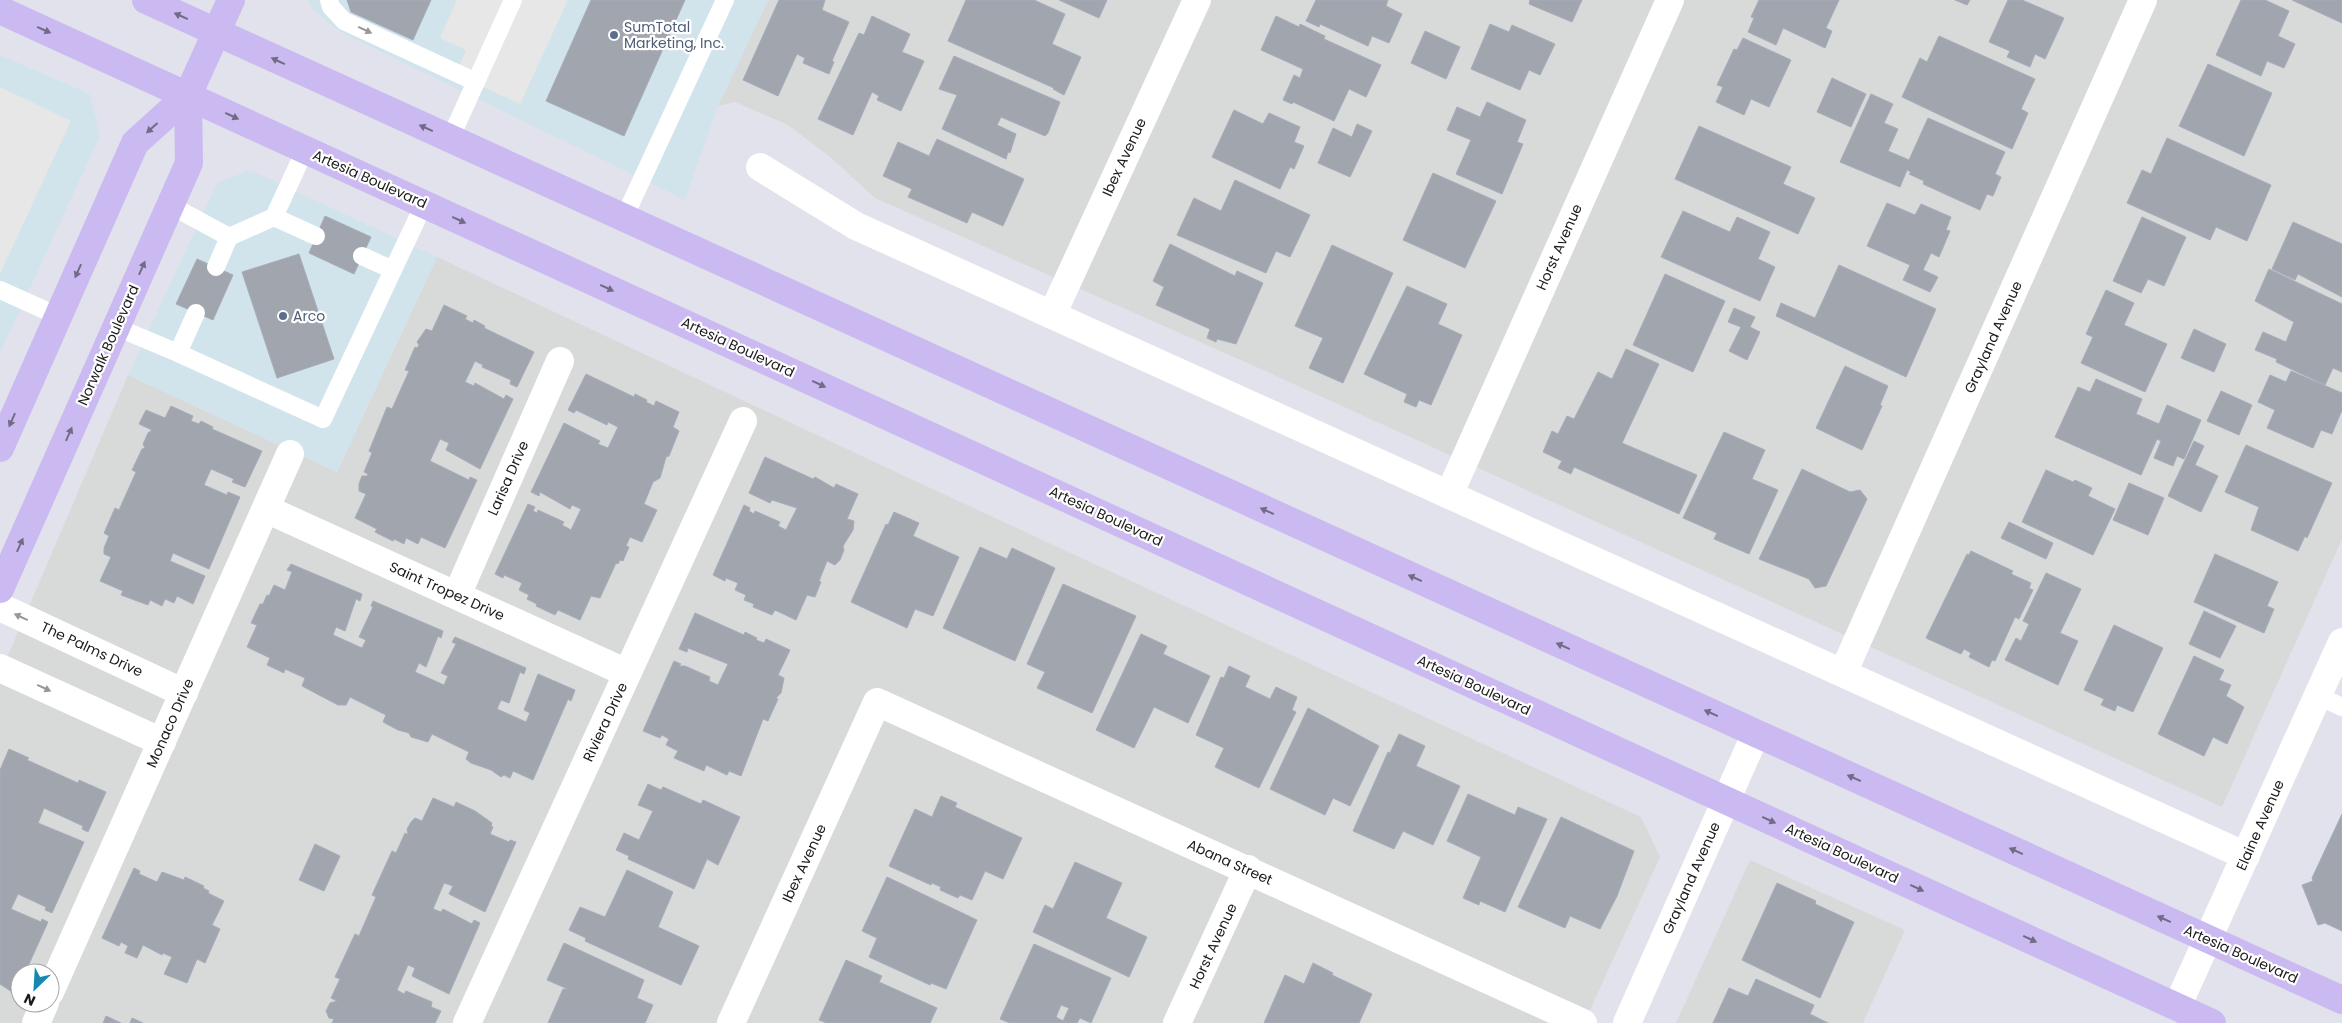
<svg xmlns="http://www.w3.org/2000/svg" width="2342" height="1023" font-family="Poppins,sans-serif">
	<rect width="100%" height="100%" fill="#e2e2ec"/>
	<g fill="#d8d9d9" fill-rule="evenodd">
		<path d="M768,0H2342V539L2222,807L1263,370L875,198L829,156L788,125L735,102L718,106Z"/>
		<path d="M437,257L898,473L1641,817L1660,857L1584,1023H0V674L128,375L337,472ZM20,973H50V1003H20Z"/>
		<path d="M1750,860L1905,930L1863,1023H1676Z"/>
	</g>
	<g fill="#d2e4eb">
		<path d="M308,0H768L718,106L685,200L340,32L312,9Z"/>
		<path d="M0,55L90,94L100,136L0,353Z"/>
		<path d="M250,170L437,257L337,472L128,375L217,183Z"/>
	</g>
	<g fill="#e7e7e7">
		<path d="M457,0H568L520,104L456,74L466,50L440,38Z"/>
		<path d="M0,87L71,121L0,274Z"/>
	</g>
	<g fill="#a1a5ad" stroke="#a6acbb" fill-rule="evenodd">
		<path d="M347,0H431L413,40L351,12Z"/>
		<path d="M591,0H685L624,136L546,101Z"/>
		<path d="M779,0H825L822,10L849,22L832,61L834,62L829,74L803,63L805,58L797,54L778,96L743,80Z"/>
		<path d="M966,0H1034L1065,14L1052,44L1081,57L1064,95L1053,89L1054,88L948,41Z"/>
		<path d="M1059,0H1107L1099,18Z"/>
		<path d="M1316,0H1388L1386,6L1402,14L1389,43L1372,36L1368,46L1320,24L1319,27L1306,21Z"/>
		<path d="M1530,0H1582L1572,22L1529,4Z"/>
		<path d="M1759,0H1839L1826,28L1832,31L1825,48L1783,28L1776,45L1748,32L1754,18L1751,17Z"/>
		<path d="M1955,0H1970L1967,5Z"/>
		<path d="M2008,0H2022L2064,18L2045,59L2035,54L2030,67L2007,57L2010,51L1989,42Z"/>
		<path d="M2241,0H2265L2289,11L2278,36L2295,44L2284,68L2267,61L2261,76L2216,55Z"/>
		<path d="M2292,0H2342V23Z"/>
		<path d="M872,16L910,34L902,52L924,61L901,111L877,100L879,96L872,92L853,135L818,119L859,33L864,35Z"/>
		<path d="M1276,16L1299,27L1300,24L1325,36L1324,39L1381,65L1366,97L1349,89L1334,121L1293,102L1292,104L1283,100L1294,75L1300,78L1303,69L1261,50Z"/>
		<path d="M1490,24L1509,32L1512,25L1555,44L1540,75L1529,70L1520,90L1471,69Z"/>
		<path d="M1425,31L1460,47L1446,79L1411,63Z"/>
		<path d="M1939,36L2035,79L2021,109L2028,113L2012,149L1902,97L1920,58L1927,62Z"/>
		<path d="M1743,38L1791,60L1769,107L1751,99L1744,115L1716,102L1723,87L1717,85L1734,49L1737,50Z"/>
		<path d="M954,56L1060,102L1048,133L1045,136L1001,117L997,125L1016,134L1010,153L1008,152L1006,159L942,129L957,95L939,89Z"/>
		<path d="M2208,64L2272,93L2244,156L2179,126Z"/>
		<path d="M1832,78L1866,94L1851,127L1817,112Z"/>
		<path d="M1871,94L1893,104L1884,123L1898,129L1888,151L1909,160L1928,118L2005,152L1995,174L2001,177L1993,196L1987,194L1980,210L1923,184L1924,181L1909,174L1911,172L1907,170L1900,187L1840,162Z"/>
		<path d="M1487,102L1526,120L1517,142L1523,144L1502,194L1456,174L1471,140L1447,130L1457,107L1480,117Z"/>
		<path d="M1234,110L1263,124L1269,113L1300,127L1294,142L1304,146L1294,169L1290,167L1280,189L1212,157Z"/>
		<path d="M1357,124L1372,131L1350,177L1318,163L1333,128L1352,137Z"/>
		<path d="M1699,126L1791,167L1783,184L1815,198L1798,234L1675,179Z"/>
		<path d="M2167,138L2271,185L2247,241L2216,227L2210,240L2127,203L2142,170L2151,174Z"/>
		<path d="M937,139L1024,179L1003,226L972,212L967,223L908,197L912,189L883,176L898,142L929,156Z"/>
		<path d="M1433,173L1496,201L1465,268L1403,240Z"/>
		<path d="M1235,180L1310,215L1290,257L1276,251L1266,273L1177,235L1194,198L1221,211Z"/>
		<path d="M1887,203L1915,215L1921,204L1951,217L1946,230L1950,231L1939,257L1931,253L1923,270L1938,277L1930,292L1903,280L1910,265L1867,246Z"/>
		<path d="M1683,211L1730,232L1737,217L1770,232L1758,259L1775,267L1760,301L1661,257Z"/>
		<path d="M325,216L371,237L354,274L309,253Z"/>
		<path d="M2142,217L2186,237L2164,286L2148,279L2141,293L2113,281Z"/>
		<path d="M2293,222L2342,244V297L2298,274L2295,280L2272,269Z"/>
		<path d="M1170,244L1235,276L1237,271L1263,283L1236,344L1217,339L1216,342L1207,338L1210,329L1156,305L1164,287L1153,281Z"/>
		<path d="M1332,245L1393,273L1343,383L1309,368L1323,338L1295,326Z"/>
		<path d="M299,254L334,359L277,378L242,272Z"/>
		<path d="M197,259L233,275L213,320L176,304Z"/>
		<path d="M1839,265L1936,309L1906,377L1776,316L1781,303L1815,318Z"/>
		<path d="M2269,269L2342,304V372L2333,368L2325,385L2276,362L2277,359L2255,350L2263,332L2286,342L2294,322L2255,301Z"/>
		<path d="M1665,274L1725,301L1693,372L1633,345Z"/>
		<path d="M1407,286L1447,304L1438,324L1462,335L1431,405L1419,400L1416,407L1404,402L1407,394L1364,374Z"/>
		<path d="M2106,290L2134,303L2124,325L2167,344L2145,392L2081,363L2093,337L2086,334Z"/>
		<path d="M444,305L467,316L465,319L473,323L474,320L485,326L484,328L534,352L517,387L510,384L511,380L482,367L483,365L475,361L465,382L474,386L475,383L504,399L506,395L513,399L480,469L446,450L449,443L440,439L430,461L469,480L470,477L477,480L445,548L421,537L418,544L406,538L404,544L394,539L393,541L375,532L377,529L355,518L366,494L359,491V484L362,476H367L368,474L364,472L372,453L369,451L387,407L392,409L409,371L405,370L415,347L417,348L419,345L417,342L426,329L432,331Z"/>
		<path d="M1734,308L1755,317L1750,327L1760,332L1747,360L1729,351L1741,327L1728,322Z"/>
		<path d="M2194,329L2226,344L2214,372L2181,358Z"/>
		<path d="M1626,349L1659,364L1622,443L1697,475L1679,514L1574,467L1571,474L1558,468L1562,461L1543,452L1552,431L1558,434L1567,416L1574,419L1598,372L1612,379Z"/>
		<path d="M1845,366L1888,386L1880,405L1882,406L1862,450L1816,428Z"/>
		<path d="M2291,371L2342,393V410L2332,434L2321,430L2313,448L2267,428L2275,410L2258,402L2270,375L2286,382Z"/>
		<path d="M586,374L634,397L635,394L647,400L646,402L654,406L656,401L679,412L673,427L679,431L669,456L666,457L660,478L653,482L644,504L657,510L642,542L630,537L626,546L629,547L623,561L620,560L618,564L616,563L600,598L591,596L580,620L558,610L555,615L536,606L537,604L527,599L529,595L519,590L522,583L504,575L503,578L495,574L528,504L535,507L533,511L537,513L538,510L564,522L562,525L571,530L581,509L572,505L570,509L540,492L539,496L531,492L564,423L600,441L598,444L608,448L618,427L608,422L607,425L576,410L574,413L568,410Z"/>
		<path d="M2096,379L2142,399L2136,414L2159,424L2167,405L2201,420L2184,459L2177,456L2173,466L2154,458L2161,441L2157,439L2141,475L2055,437L2078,387L2090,392Z"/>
		<path d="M2221,391L2252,405L2239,435L2207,421Z"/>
		<path d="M171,406L193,416L191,421L199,424L201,421L213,427L212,429L262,451L245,487L232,482L234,479L211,469L204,485L227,495L228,492L240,497L209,569L173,553L170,561L205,576L193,604L177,596L174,603L165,599L162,606L150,600L148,605L121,595L123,591L100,581L111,557L104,554V548L109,536L104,533L115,508L119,510L136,472L132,470L142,449L145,448L143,444L148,433L152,430L139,424L146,410L165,418Z"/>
		<path d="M1724,432L1765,450L1752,479L1778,490L1749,554L1714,539L1717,533L1683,518Z"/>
		<path d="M2194,441L2204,446L2195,465L2218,476L2201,512L2168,496Z"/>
		<path d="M2246,445L2332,483L2307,538L2305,536L2298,551L2251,530L2259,507L2225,492Z"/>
		<path d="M765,457L813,479L815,477L834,488L836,484L858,494L847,519L854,521L853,530L843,546L844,550L840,560L835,565L827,561L819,581L821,582L815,597L807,595L796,620L775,610L772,615L753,607L754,604L744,600L746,595L735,590L738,583L726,578L725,581L713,575L744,505L750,508L749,511L754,514L755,511L780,522L778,526L786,530L797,508L772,500L770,503L749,493Z"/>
		<path d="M1802,469L1850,492L1860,490L1867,499L1826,586L1815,588L1809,579L1759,559Z"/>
		<path d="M2046,470L2073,482L2075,480L2092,488L2088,496L2115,509L2093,555L2022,522Z"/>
		<path d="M2129,483L2164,498L2148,535L2113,520Z"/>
		<path d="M894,512L919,523L913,536L959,557L933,616L915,609L907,628L851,602L886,524L888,525Z"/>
		<path d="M2009,522L2053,543L2046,559L2001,538Z"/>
		<path d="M980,547L1007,559L1012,548L1055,568L1015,661L943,628Z"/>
		<path d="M1971,551L2013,571L2011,574L2031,583L2029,588L2033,590L2019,619L2015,617L1995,661L1992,660L1989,667L1969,657L1971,653L1964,649L1961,654L1926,638L1967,554L1969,555Z"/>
		<path d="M2215,554L2278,582L2267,606L2274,609L2264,633L2194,602Z"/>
		<path d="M291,564L362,594L360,601L356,599L345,631L336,627L333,635L362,648L366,640L359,637L373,607L371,606L373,601L443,631L441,638L438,636L426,667L419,663L415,672L444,685L448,676L441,673L456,644L452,642L455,637L526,668L524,674L520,672L509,703L501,700L497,709L526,722L530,713L524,710L538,674L575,690L571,701L568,699L533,780L513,771L510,778L504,775L501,777L491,770L471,763L466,759L469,752L432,734L428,742L411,737L409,733L398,730L383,722L386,715L350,697L346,705H338L302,686L305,678L285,669L284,673L267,665L270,658L247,647L257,625L251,623L260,604H263L267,595L269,596L274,585L285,590L292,572L287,570Z"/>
		<path d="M2046,573L2081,589L2060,633L2078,641L2058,685L2005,660L2016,638L2021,641L2029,624L2023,621Z"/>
		<path d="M1063,584L1136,616L1092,713L1037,688L1045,672L1027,664Z"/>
		<path d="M2204,611L2236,626L2220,658L2189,644Z"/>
		<path d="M695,613L744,635L745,632L757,638L756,640L764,643L766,639L790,650L778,675L784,678L781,693L776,698L778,699L768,721L763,719L741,776L729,771L727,775L706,765L704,771L674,758L678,751L666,745L669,739L662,735L660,738L643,731L674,661L681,664L679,666H685L710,677L709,681L718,685L728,664L688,648L687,652L679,649Z"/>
		<path d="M2114,625L2163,648L2133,712L2117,705L2115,711L2101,705L2104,699L2084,690Z"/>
		<path d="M1141,634L1167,646L1163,654L1210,676L1188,723L1154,707L1134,748L1096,730Z"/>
		<path d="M2194,656L2224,670L2219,680L2231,685L2226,696L2244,707L2227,744L2213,737L2204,756L2158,734Z"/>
		<path d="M1229,666L1250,676L1245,687L1270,699L1276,687L1297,697L1292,710L1296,712L1259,788L1215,767L1224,748L1196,735L1221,677L1224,678Z"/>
		<path d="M1308,708L1379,746L1350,806L1333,798L1325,815L1270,789Z"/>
		<path d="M1399,734L1425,746L1416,766L1460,786L1433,845L1403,831L1394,849L1353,831L1388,752L1390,753Z"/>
		<path d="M9,749L29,758L27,760L78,783L79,780L106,792L88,832L82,829L83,826L44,808L38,823L84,842L52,913L45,910L46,907L18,894L11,909L41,922L42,919L48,922L25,973H20V984L15,994L0,984V770Z"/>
		<path d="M648,784L661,790L663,787L701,804L703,800L740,817L718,865L707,859L694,889L628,859L629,856L616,850L624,833L639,840L653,811L638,805Z"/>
		<path d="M1468,794L1515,815L1518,807L1547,819L1505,912L1480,901L1479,905L1463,898L1481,857L1447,841Z"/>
		<path d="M941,796L957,803L955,807L1022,838L1003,879L985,871L972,900L960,895L958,898L940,890L941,887L932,883L931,885L889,866L915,809L932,817Z"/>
		<path d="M433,798L454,807L456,802L475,811L492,823L491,826L493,827L490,834L509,842L510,840L516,842L485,912L449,894L453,886L444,883L433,909L441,912L443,909L472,924L474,920L480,923L449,994L412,976L415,968L408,965L397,990L404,994L406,991L432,1002L431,1007L441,1011L435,1023H332L334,1019L329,1018L326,1011L330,1003L337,1001L331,998L340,979L335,977L355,934L359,936L376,897L372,895L392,851L396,853L405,833L408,835L407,829L411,822L415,818L422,821Z"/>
		<path d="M2342,814V931L2325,923L2318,925L2302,885L2313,881L2312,878Z"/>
		<path d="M1561,817L1634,851L1617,896L1600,929L1570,916L1565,928L1518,907Z"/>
		<path d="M315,844L340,856L324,891L299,880Z"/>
		<path d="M1075,862L1122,883L1106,918L1147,937L1129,977L1033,932L1045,905L1053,909Z"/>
		<path d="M134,868L140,871L139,874L157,882L162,872L184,880L185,877L204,886L203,888L209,891L208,893L224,901L212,925L220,929L205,963L197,959L187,983L164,974L172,957L163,953L162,955L143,945L137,958L125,953L128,946L121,942L119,946L102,938Z"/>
		<path d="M627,870L673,892L658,927L699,946L681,985L585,941L586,938L569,930L580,907L605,917Z"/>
		<path d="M887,877L977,920L946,989L931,983L930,985L869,957L877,938L862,931Z"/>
		<path d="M1777,883L1816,901L1815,904L1854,922L1820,998L1742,960Z"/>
		<path d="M564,943L644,980L637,998L653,1005L645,1023H548L563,989H568L547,980Z"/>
		<path d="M1034,944L1111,978L1091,1023L1080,1018L1077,1023H1010L1000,1019ZM1061,1005L1069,1008L1063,1021L1056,1017Z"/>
		<path d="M846,960L882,976L879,982L937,1008L930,1023H827L819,1020Z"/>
		<path d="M1313,963L1333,973L1332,975L1372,994L1359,1023H1264L1285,975L1304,984Z"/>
		<path d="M1756,979L1814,1005L1810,1014L1828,1023H1713L1729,988L1748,996Z"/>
		<path d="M106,1016L121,1023H103Z"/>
		<path d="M132,1018L143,1023H130Z"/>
	</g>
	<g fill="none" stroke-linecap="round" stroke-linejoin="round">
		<g stroke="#fff" stroke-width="18">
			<path d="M329,0L331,7L344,21L476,82"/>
			<path d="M450,139L513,0"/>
			<path d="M305,150L274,217L316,236"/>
			<path d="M170,205L229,237L216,267"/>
			<path d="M624,218L725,0"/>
			<path d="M229,237L274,217"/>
			<path d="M362,256L393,270L424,204"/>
			<path d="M0,290L58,316"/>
			<path d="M116,327L178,353L196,313"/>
			<path d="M178,353L323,419L393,270"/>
			<path d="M2318,696L2342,707"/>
		</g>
		<g stroke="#fff" stroke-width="28">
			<path d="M760,167L856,226L2246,856"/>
			<path d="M1052,315L1197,0"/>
			<path d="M1449,495L1670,0"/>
			<path d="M266,509L627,673"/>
			<path d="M457,595L560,361"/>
			<path d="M0,607L184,693"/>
			<path d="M0,668L162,742"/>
			<path d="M1843,673L2143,0"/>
			<path d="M50,992L290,454"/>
			<path d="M36,1023L45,1003"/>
			<path d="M467,1023L743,421"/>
			<path d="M731,1023L877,702L1583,1023"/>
			<path d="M1177,1023L1248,869"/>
			<path d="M1627,1023L1756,733"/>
		</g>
		<path stroke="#fff" stroke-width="28" d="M2177,1007L2342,642"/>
		<g stroke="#cbbaf1" stroke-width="28">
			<path d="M146,0L2342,1000"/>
			<path d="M0,10L2212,1023"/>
			<path d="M0,448L135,143L188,95L231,0"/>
			<path d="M0,589L189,163L188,95"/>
		</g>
	</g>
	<defs><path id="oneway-solid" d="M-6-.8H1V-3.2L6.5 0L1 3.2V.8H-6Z" transform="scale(1.25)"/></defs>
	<g fill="#736a86">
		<use href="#oneway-solid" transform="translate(181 16) rotate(-156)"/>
		<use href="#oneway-solid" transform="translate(44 30) rotate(24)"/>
		<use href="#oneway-solid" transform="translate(278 61) rotate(-155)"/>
		<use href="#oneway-solid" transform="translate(232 116) rotate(25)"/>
		<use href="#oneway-solid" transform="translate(152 128) rotate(138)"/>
		<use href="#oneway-solid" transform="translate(426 128) rotate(-156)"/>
		<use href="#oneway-solid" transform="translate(459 220) rotate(25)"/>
		<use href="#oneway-solid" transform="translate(142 268) rotate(-66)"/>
		<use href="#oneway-solid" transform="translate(78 271) rotate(114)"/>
		<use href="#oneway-solid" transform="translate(607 288) rotate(25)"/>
		<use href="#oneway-solid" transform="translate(819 384) rotate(25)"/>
		<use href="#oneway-solid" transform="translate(12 420) rotate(114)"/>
		<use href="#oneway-solid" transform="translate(69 434) rotate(-66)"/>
		<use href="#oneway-solid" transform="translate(1267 511) rotate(-156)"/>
		<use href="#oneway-solid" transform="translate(20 545) rotate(-66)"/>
		<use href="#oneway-solid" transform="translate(1415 578) rotate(-156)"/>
		<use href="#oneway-solid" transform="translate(1563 646) rotate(-156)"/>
		<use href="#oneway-solid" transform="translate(1711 713) rotate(-156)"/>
		<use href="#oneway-solid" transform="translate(1854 778) rotate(-156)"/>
		<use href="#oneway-solid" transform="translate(1769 820) rotate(25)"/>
		<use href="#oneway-solid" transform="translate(2016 851) rotate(-156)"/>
		<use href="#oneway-solid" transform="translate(1917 888) rotate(25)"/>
		<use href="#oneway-solid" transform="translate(2164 919) rotate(-156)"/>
		<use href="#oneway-solid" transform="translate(2030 939) rotate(25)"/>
	</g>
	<g fill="#989898">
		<use href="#oneway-solid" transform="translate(365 30) rotate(25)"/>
		<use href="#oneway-solid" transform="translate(21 617) rotate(-155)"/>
		<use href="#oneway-solid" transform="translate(44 688) rotate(25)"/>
	</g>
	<g fill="#5c6f8a" stroke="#fff" stroke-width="2">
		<circle cx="614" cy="35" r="5"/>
		<circle cx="283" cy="316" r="5"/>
	</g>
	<g text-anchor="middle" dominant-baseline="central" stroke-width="4.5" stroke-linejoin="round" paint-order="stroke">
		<g font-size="14" fill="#4e5e75" stroke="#fff" text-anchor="start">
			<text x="624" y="27">SumTotal<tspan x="624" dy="16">Marketing, Inc.</tspan></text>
			<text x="293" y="316">Arco</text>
		</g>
		<g font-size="14" fill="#1b1b1b" stroke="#fff">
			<text transform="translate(1124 157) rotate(-65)">Ibex Avenue</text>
			<text transform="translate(370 179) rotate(24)">Artesia Boulevard</text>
			<text transform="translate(1559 247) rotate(-66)">Horst Avenue</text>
			<text transform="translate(1993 337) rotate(-66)">Grayland Avenue</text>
			<text transform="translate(108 345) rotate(-66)">Norwalk Boulevard</text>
			<text transform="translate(738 347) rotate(25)">Artesia Boulevard</text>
			<text transform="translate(508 478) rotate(-66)">Larisa Drive</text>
			<text transform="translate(1106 516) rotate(25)">Artesia Boulevard</text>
			<text transform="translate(447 591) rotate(24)">Saint Tropez Drive</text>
			<text transform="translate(92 649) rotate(25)">The Palms Drive</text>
			<text transform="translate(1474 685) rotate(25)">Artesia Boulevard</text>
			<text transform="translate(605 722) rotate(-65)">Riviera Drive</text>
			<text transform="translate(170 723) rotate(-66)">Monaco Drive</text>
			<text transform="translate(2260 825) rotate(-66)">Elaine Avenue</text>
			<text transform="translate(1842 853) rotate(25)">Artesia Boulevard</text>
			<text transform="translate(1230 862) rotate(24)">Abana Street</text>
			<text transform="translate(804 863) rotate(-65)">Ibex Avenue</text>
			<text transform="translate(1691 878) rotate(-66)">Grayland Avenue</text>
			<text transform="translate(1213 946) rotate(-65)">Horst Avenue</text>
			<text transform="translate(2241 954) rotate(24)">Artesia Boulevard</text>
		</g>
	</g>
	<g transform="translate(35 988) rotate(205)"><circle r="24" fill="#ffffff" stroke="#a4a4a4"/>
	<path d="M0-4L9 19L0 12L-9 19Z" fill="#1588b1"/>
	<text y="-8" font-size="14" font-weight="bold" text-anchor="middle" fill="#1b1b1b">N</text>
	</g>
</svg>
